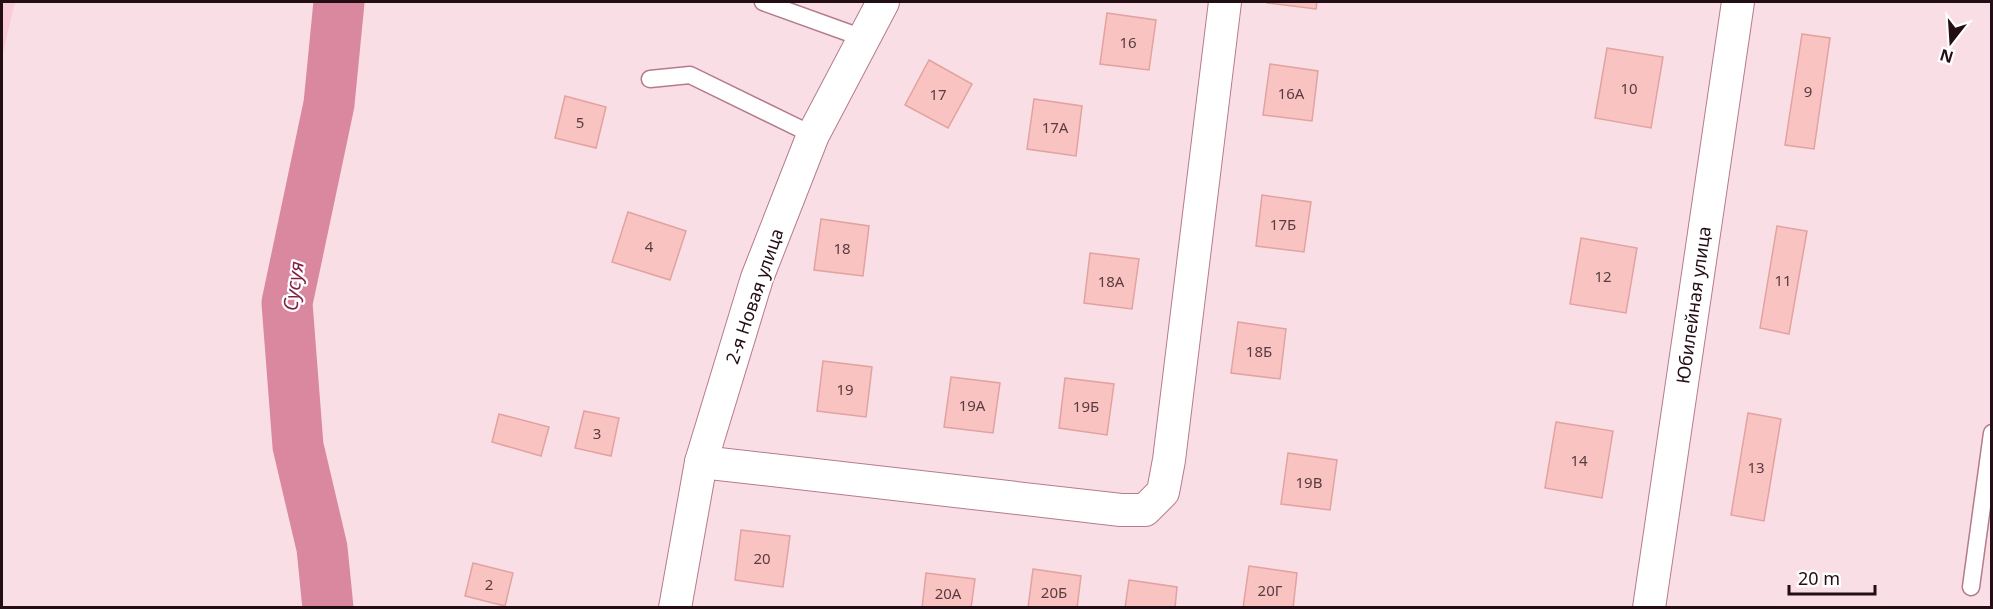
<svg xmlns="http://www.w3.org/2000/svg" width="1993" height="609" font-family="'Noto Sans',sans-serif">
	<rect width="100%" height="100%" fill="#f9dfe5"/>
	<path fill="#f9ccd7" d="M2,2H15L2,57Z"/>
	<g fill="none" stroke-linecap="round" stroke-linejoin="round">
		<path stroke="#da88a0" stroke-width="51" d="M328,608L322,548L298,446L287,303L329,104L339,2"/>
	</g>
	<g fill="#f9c3c1" stroke="#e2a29f" stroke-width="1.5">
		<path d="M1267,2H1317L1316,9L1267,3Z"/>
		<path d="M1107,13L1156,20L1149,70L1100,64Z"/>
		<path d="M1802,34L1830,38L1814,149L1785,145Z"/>
		<path d="M1607,48L1663,57L1651,128L1595,118Z"/>
		<path d="M929,60L972,84L948,128L905,105Z"/>
		<path d="M1270,64L1318,71L1312,121L1263,115Z"/>
		<path d="M565,96L606,107L596,148L555,138Z"/>
		<path d="M1034,99L1082,106L1076,156L1027,149Z"/>
		<path d="M1262,195L1311,202L1304,252L1256,246Z"/>
		<path d="M628,212L686,231L670,280L612,262Z"/>
		<path d="M821,219L869,226L863,276L814,270Z"/>
		<path d="M1777,226L1807,231L1789,334L1760,328Z"/>
		<path d="M1581,238L1637,248L1626,313L1570,304Z"/>
		<path d="M1090,253L1139,259L1132,309L1084,303Z"/>
		<path d="M1238,322L1286,329L1280,379L1231,373Z"/>
		<path d="M823,361L872,367L866,417L817,411Z"/>
		<path d="M951,377L1000,383L993,433L944,427Z"/>
		<path d="M1065,378L1114,384L1107,435L1059,428Z"/>
		<path d="M584,411L619,418L611,456L575,448Z"/>
		<path d="M1748,413L1781,419L1764,521L1731,515Z"/>
		<path d="M499,414L549,427L541,456L492,442Z"/>
		<path d="M1556,422L1613,431L1602,498L1545,488Z"/>
		<path d="M1288,453L1337,460L1330,510L1281,504Z"/>
		<path d="M741,530L790,536L783,587L735,580Z"/>
		<path d="M473,563L513,573L505,606L465,596Z"/>
		<path d="M1249,566L1297,573L1293,608H1243Z"/>
		<path d="M1033,569L1081,576L1077,608H1028Z"/>
		<path d="M926,573L975,579L971,608H922Z"/>
		<path d="M1129,580L1177,587L1175,608H1125Z"/>
	</g>
	<g fill="none" stroke-linecap="round" stroke-linejoin="round">
		<defs>
			<g id="service">
				<path d="M763,2L863,38"/>
				<path d="M650,79L690,75L813,135"/>
				<path d="M1971,587L1992,433"/>
			</g>
			<g id="minor">
				<path d="M701,462L1121,510H1145L1163,492L1169,460L1225,2"/>
				<path d="M675,608L701,462L757,278L813,135L883,2"/>
				<path d="M1649,608L1738,2"/>
			</g>
		</defs>
		<use href="#service" stroke="#b67b8b" stroke-width="19"/>
		<use href="#minor" stroke="#b67b8b" stroke-width="34"/>
		<use href="#service" stroke="#fff" stroke-width="16"/>
		<use href="#minor" stroke="#fff" stroke-width="32"/>
	</g>
	<g text-anchor="middle" dominant-baseline="central" stroke-width="4.5" stroke-linejoin="round" paint-order="stroke">
		<g font-size="15" fill="#593b40">
			<text x="1128" y="42">16</text>
			<text x="1629" y="88">10</text>
			<text x="1808" y="91">9</text>
			<text x="1291" y="93">16А</text>
			<text x="938" y="94">17</text>
			<text x="580" y="122">5</text>
			<text x="1055" y="127">17А</text>
			<text x="1283" y="224">17Б</text>
			<text x="649" y="246">4</text>
			<text x="842" y="248">18</text>
			<text x="1603" y="276">12</text>
			<text x="1783" y="280">11</text>
			<text x="1111" y="281">18А</text>
			<text x="1259" y="351">18Б</text>
			<text x="845" y="389">19</text>
			<text x="972" y="405">19А</text>
			<text x="1086" y="406">19Б</text>
			<text x="597" y="433">3</text>
			<text x="1579" y="460">14</text>
			<text x="1756" y="467">13</text>
			<text x="1309" y="482">19В</text>
			<text x="762" y="558">20</text>
			<text x="489" y="584">2</text>
			<text x="1270" y="590">20Г</text>
			<text x="1054" y="592">20Б</text>
			<text x="948" y="593">20А</text>
		</g>
		<g font-size="18" fill="#240e15" stroke="#fff">
			<text transform="translate(754 296) rotate(-71)">2-я Новая улица</text>
			<text transform="translate(1693 305) rotate(-82)">Юбилейная улица</text>
		</g>
		<g font-size="20" font-style="italic" fill="#7f1f44" stroke="#fff">
			<text transform="translate(293 286) rotate(-82)">Сусуя</text>
		</g>
	</g>
	<rect width="1993" height="609" fill="none" stroke="#240e15" stroke-width="6"/>
	<g transform="translate(1951 42) rotate(197)" stroke="#ffffff" stroke-width="4.5" paint-order="stroke">
	<path d="M0-4.5L10 22L0 15L-10 22Z" fill="#240e15"/>
	<text y="-9" font-size="16" font-weight="bold" text-anchor="middle" fill="#240e15">N</text>
	</g>
	<path d="M1789 585v9h86v-9" fill="none" stroke="#240e15" stroke-width="3"/>
	<text x="1798" y="585" font-size="18" fill="#240e15" stroke="#ffffff" stroke-width="4.5" paint-order="stroke">20 m</text>
</svg>
